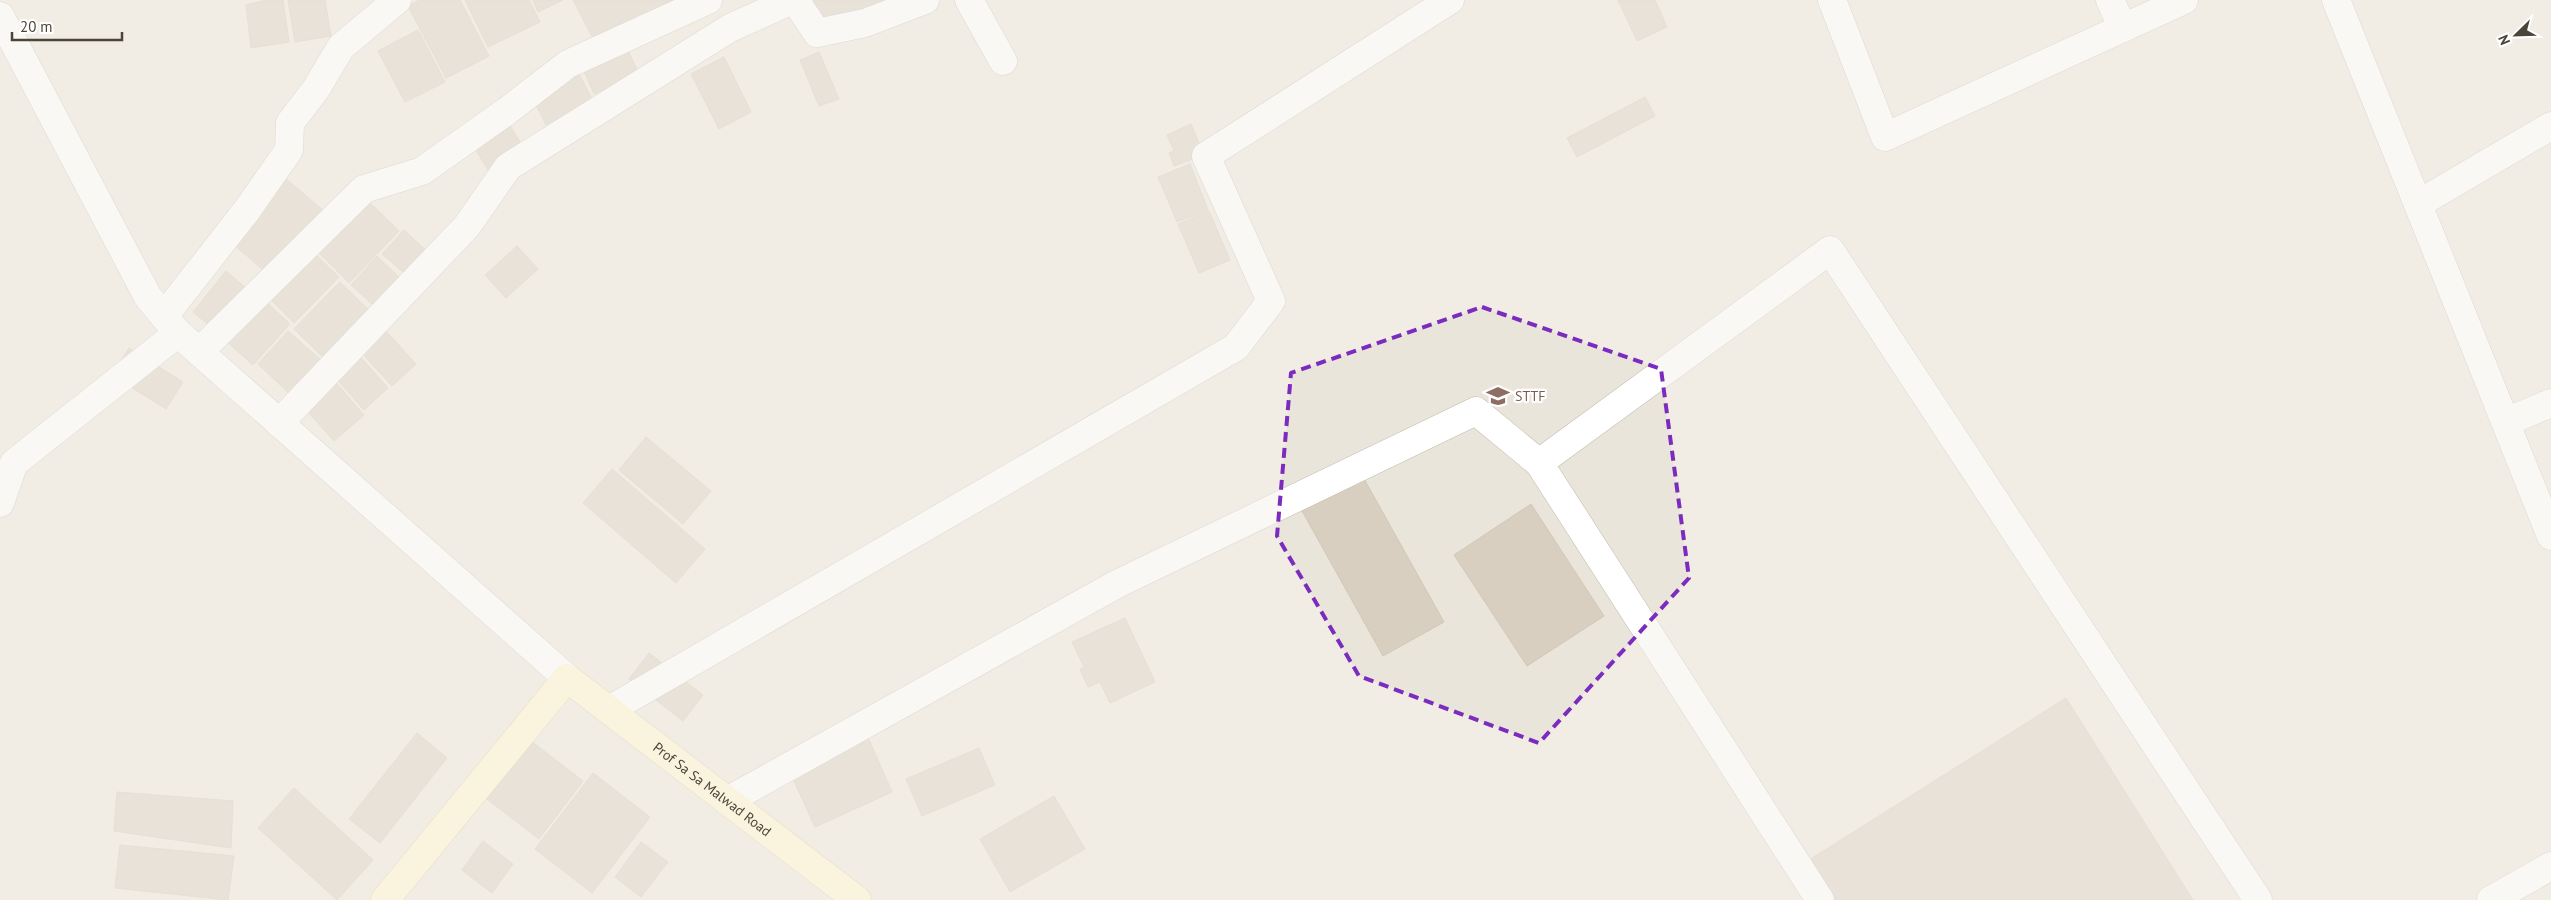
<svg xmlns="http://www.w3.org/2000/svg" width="2551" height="900" font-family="'PT Sans',sans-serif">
	<rect width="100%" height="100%" fill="#f6f3ec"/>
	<rect fill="#eae5da" x="0" y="0" width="2551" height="900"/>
	<g fill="#d8cfc1" stroke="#d3c7b4">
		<path d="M267,0H283L289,42L251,48L246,5Z"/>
		<path d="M288,0H325L331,36L295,42Z"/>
		<path d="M419,0H460L489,56L446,78L408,6Z"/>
		<path d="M465,0H529L540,22L488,47Z"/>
		<path d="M533,0H563L538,12Z"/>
		<path d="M573,0H688L597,46Z"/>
		<path d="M808,0H888L825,34Z"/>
		<path d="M1618,0H1655L1667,27L1637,41Z"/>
		<path d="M418,30L445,82L405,102L378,51Z"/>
		<path d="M625,44L639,74L594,94L581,64Z"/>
		<path d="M819,52L839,99L819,106L800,60Z"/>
		<path d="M724,57L751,112L719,129L691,74Z"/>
		<path d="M579,74L593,101L546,125L533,99Z"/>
		<path d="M1645,97L1655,116L1577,157L1567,138Z"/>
		<path d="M508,122L523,147L488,170L473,145Z"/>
		<path d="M1191,124L1204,155L1174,166L1169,153L1174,151L1167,135Z"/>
		<path d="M1190,164L1208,210L1177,222L1158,177Z"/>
		<path d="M285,178L325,212L270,276L231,242Z"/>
		<path d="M368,201L399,231L349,283L318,252Z"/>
		<path d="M1209,211L1230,260L1199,273L1178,224Z"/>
		<path d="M404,230L430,254L409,277L382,254Z"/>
		<path d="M517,246L538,269L506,298L485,275Z"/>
		<path d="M311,250L339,277L294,323L267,296Z"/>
		<path d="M377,256L406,284L381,312L351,285Z"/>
		<path d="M226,271L247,289L214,329L193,312Z"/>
		<path d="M340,282L374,315L328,362L294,329Z"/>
		<path d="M262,298L290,324L253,365L225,340Z"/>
		<path d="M383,328L416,364L392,386L359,350Z"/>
		<path d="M288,331L323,362L292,396L258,364Z"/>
		<path d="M129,348L183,382L166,409L112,375Z"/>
		<path d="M357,353L388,388L364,410L333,375Z"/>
		<path d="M331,377L364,415L334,441L301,404Z"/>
		<path d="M646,437L711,491L683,524L619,470Z"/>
		<path d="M1353,459L1444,622L1383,656L1292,493Z"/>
		<path d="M612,469L705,549L676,583L583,503Z"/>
		<path d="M1531,504L1604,616L1527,666L1454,555Z"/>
		<path d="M1125,618L1155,682L1110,703L1100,682L1088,687L1080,669L1084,667L1072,642Z"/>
		<path d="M649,653L703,695L683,721L629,679Z"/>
		<path d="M2066,698L2193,900H1819L1798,867Z"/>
		<path d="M417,733L447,758L380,843L349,819Z"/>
		<path d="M866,733L892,792L815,827L788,768Z"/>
		<path d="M531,741L583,781L539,839L487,799Z"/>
		<path d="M979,748L995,785L922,816L906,779Z"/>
		<path d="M593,773L650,817L592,893L535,849Z"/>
		<path d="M294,788L373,860L337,900L258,828Z"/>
		<path d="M117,792L233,801L231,848L114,831Z"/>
		<path d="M1054,796L1085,849L1010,892L980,839Z"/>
		<path d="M483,841L513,864L492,893L462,870Z"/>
		<path d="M641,842L668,862L641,897L615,877Z"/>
		<path d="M120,845L234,856L228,900L115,888Z"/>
	</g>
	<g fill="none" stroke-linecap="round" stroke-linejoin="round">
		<defs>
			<g id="street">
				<path d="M795,0L817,33L865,23L925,0"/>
				<path d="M969,0L1003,61"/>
				<path d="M1832,0L1885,137L2184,0"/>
				<path d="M2110,0L2123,28"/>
				<path d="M2336,0L2551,536"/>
				<path d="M0,16L148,297L178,333L567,678"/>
				<path d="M2418,204L2551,126"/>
				<path d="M164,316L247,210L289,150L290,123L316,89L341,47L397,0"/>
				<path d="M199,352L364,189L422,171L507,111L568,64L708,0"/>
				<path d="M2506,422L2551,403"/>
				<path d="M279,423L467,226L508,167L730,28L792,0"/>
				<path d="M0,503L14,463L178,333"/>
				<path d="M609,710L1236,347L1271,301L1206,156L1450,0"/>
				<path d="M727,801L1117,584L1476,411L1539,463"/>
				<path d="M1820,900L1539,463L1830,250L2258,900"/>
				<path d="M2491,900L2551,866"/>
			</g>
			<g id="secondary">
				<path id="s1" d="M385,900L567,678L857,900"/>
			</g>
		</defs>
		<use href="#street" stroke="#c2bbae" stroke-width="29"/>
		<use href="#secondary" stroke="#d6c79b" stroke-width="29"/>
		<use href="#street" stroke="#fff" stroke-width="28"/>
		<use href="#secondary" stroke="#fff3cd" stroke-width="28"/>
	</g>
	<path d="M0 0H2551V900H0ZM1482,307L1661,369L1689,578L1539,743L1359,676L1277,536L1291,373Z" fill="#f6f3ec" fill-opacity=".55" fill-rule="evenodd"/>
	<path fill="none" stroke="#7b2cbf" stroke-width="4" stroke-dasharray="10 6" stroke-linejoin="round" d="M1482,307L1661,369L1689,578L1539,743L1359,676L1277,536L1291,373Z"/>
	<defs>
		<symbol id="university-bare" viewBox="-9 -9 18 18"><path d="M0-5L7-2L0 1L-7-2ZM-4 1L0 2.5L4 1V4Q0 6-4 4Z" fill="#8d6e63" stroke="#fff" stroke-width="2.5" paint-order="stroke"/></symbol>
	</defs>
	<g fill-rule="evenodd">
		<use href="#university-bare" x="1482" y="380" width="32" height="32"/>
	</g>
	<g text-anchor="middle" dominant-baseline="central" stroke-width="4.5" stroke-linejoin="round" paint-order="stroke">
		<g font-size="14" fill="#785e54" stroke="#fff" text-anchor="start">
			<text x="1515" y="396">STTF</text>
		</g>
		<g font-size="14" fill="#4b4439" stroke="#fff">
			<text stroke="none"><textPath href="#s1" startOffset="470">Prof Sa Sa Malwad Road</textPath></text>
		</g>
	</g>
	<g transform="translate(2516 35) rotate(247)" stroke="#ffffff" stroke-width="4" paint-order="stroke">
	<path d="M0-4L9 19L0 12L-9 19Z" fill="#4b4439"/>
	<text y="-8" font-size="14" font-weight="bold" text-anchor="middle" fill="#4b4439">N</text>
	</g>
	<path d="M12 32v8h110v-8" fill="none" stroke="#4b4439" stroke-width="2.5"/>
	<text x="20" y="32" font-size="15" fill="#4b4439" stroke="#ffffff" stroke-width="4" paint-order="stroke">20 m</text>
</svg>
